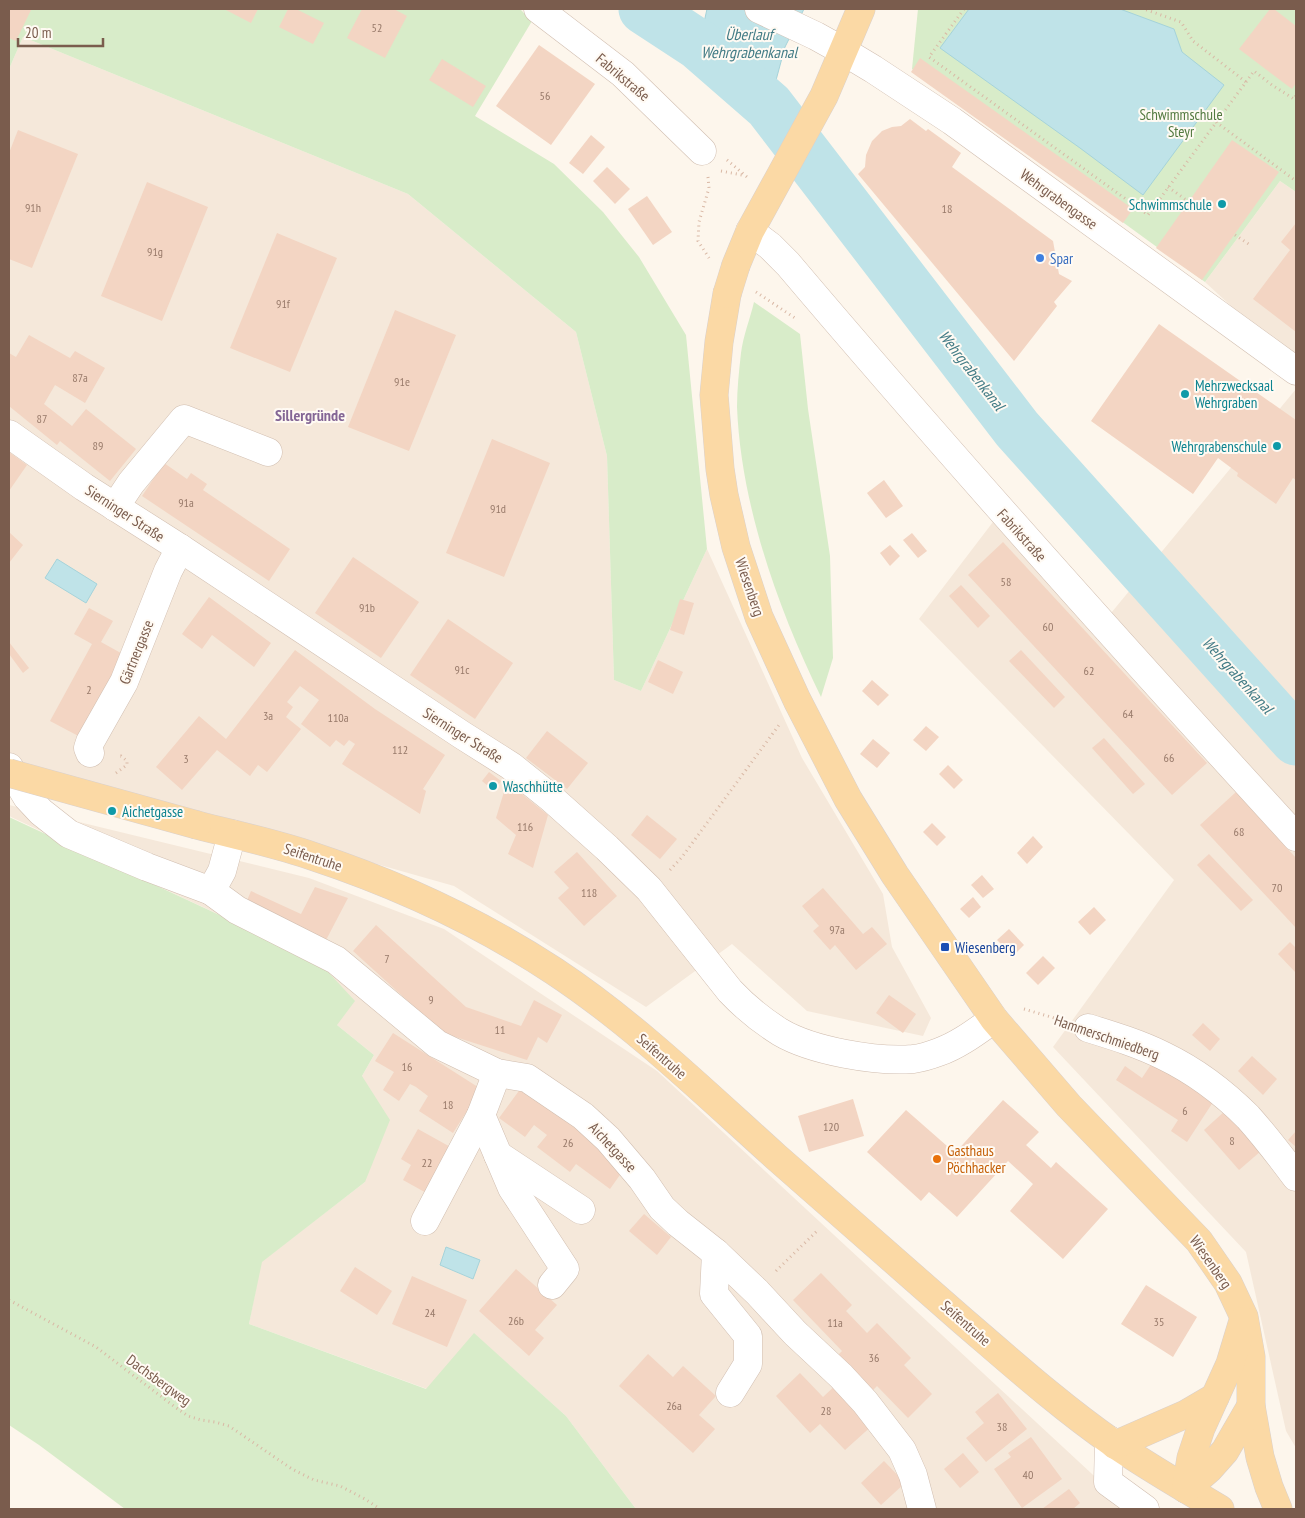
<svg xmlns="http://www.w3.org/2000/svg" width="1305" height="1518" font-family="'PT Sans Narrow',sans-serif">
	<rect width="100%" height="100%" fill="#fdf6ec"/>
	<g fill="#f5e8da">
		<path d="M23,37L408,194L576,332L607,456L614,680L641,691L707,549L802,758L883,894L892,947L931,1018L923,1036L807,1011L732,944L646,1007L454,886L9,760V69Z"/>
		<path d="M1280,181L1296,192V366L1205,282Z"/>
		<path d="M1296,389V1448L1286,1431L1246,1252L1053,1047L1174,880L919,619L996,518L1102,624Z"/>
		<path d="M9,805L309,878L444,929L657,1071L1105,1486L1152,1509H636L566,1416L474,1334L427,1389L249,1324L261,1262L365,1182L362,1076L374,1055L337,1025L318,961L9,816Z"/>
	</g>
	<g fill="#d8ecc9">
		<path d="M9,9H520L532,21L475,116L554,164L603,212L639,257L686,335L707,549L641,691L614,680L607,456L576,332L408,194L23,37L9,69Z"/>
		<path d="M918,9H1296V192L1280,181L1205,282L912,69Z"/>
		<path d="M754,302L800,334L808,409L830,556L833,658L821,697C778,609 741,505 737,407C737,389 739,371 741,353C743,336 750,319 754,302Z"/>
		<path d="M9,817L318,961L355,1001L337,1025L374,1055L362,1076L390,1120L365,1182L262,1262L249,1324L426,1389L474,1333L566,1416L636,1509H125L39,1445L9,1425Z"/>
	</g>
	<g fill="#bfe3e8" stroke="#a5d3da">
		<path d="M707,9H804L785,47L769,106L699,45Z"/>
		<path d="M969,9H1120L1174,29L1182,52L1224,85L1143,195L1080,148L940,48Z"/>
		<path d="M57,559L97,584L86,603L45,578Z"/>
		<path d="M446,1247L480,1260L473,1279L440,1265Z"/>
	</g>
	<g fill="none" stroke-linecap="round" stroke-linejoin="round">
		<path stroke="#bfe3e8" stroke-width="51" d="M644,9L699,45L769,106L1017,429L1296,740"/>
	</g>
	<g fill="#f3d5c3">
		<path d="M9,9L31,10L16,41L9,38Z"/>
		<path d="M224,9H258L251,23Z"/>
		<path d="M288,9H296L324,23L313,44L279,27Z"/>
		<path d="M362,9H394L407,16L385,58L347,38Z"/>
		<path d="M1270,9H1274L1296,26V83L1292,89L1239,49Z"/>
		<path d="M539,45L595,84L551,145L496,106Z"/>
		<path d="M920,58L1133,209L1123,223L911,72Z"/>
		<path d="M442,59L486,86L473,107L429,80Z"/>
		<path d="M910,119L926,131L928,129L961,153L952,167L1053,241L1059,274L1072,281L1054,302L1057,306L1014,361L858,174L865,167L866,155L872,141L882,131L892,127L901,126Z"/>
		<path d="M18,130L78,154L32,268L9,259V153Z"/>
		<path d="M591,135L605,147L583,174L569,163Z"/>
		<path d="M1232,140L1279,172L1202,280L1156,248Z"/>
		<path d="M607,167L630,189L615,204L593,181Z"/>
		<path d="M147,182L208,207L162,321L101,296Z"/>
		<path d="M647,196L672,232L653,245L628,209Z"/>
		<path d="M1296,223V332L1253,299L1290,250L1281,242Z"/>
		<path d="M277,233L337,258L290,372L230,348Z"/>
		<path d="M395,310L456,335L409,451L348,427Z"/>
		<path d="M1159,324L1296,420V480L1293,478L1276,504L1237,476L1238,473L1218,458L1193,494L1091,421Z"/>
		<path d="M29,335L70,358L75,351L105,368L85,403L55,385L44,404L72,426L86,409L136,449L110,481L60,441L57,445L9,406V353L16,357Z"/>
		<path d="M492,439L550,463L504,577L446,553Z"/>
		<path d="M9,452L27,465L9,491Z"/>
		<path d="M164,463L187,479L191,473L207,484L203,490L290,549L269,581L142,496Z"/>
		<path d="M884,480L903,506L886,518L867,493Z"/>
		<path d="M9,532L23,545L9,563Z"/>
		<path d="M912,533L927,551L918,558L903,540Z"/>
		<path d="M1003,542L1207,763L1172,795L968,575Z"/>
		<path d="M890,545L900,556L890,566L880,553Z"/>
		<path d="M353,557L419,602L381,658L315,613Z"/>
		<path d="M961,585L990,616L978,628L949,596Z"/>
		<path d="M209,597L271,643L254,667L212,635L202,649L182,634Z"/>
		<path d="M680,599L694,603L684,635L670,630Z"/>
		<path d="M89,608L113,621L101,642L128,657L84,739L50,721L92,644L74,634Z"/>
		<path d="M448,619L513,663L475,719L410,675Z"/>
		<path d="M9,642L29,668L23,673L9,654Z"/>
		<path d="M295,650L375,709L445,755L423,789L426,791L420,814L342,764L355,744L349,740L344,746L336,740L330,747L301,724L319,700L300,686L287,702L293,707L286,717L301,729L267,772L258,765L250,776L217,750L182,790L156,767L199,716L226,739Z"/>
		<path d="M1021,650L1065,697L1054,708L1009,661Z"/>
		<path d="M658,660L683,672L673,694L648,682Z"/>
		<path d="M872,680L889,695L878,706L862,691Z"/>
		<path d="M926,726L939,737L926,751L913,740Z"/>
		<path d="M547,731L588,763L567,789L526,758Z"/>
		<path d="M1104,738L1145,784L1133,794L1092,748Z"/>
		<path d="M873,739L890,753L877,768L860,754Z"/>
		<path d="M948,765L963,780L954,789L939,774Z"/>
		<path d="M489,772L501,781L494,791L482,781Z"/>
		<path d="M507,782L548,815L533,868L508,854L516,835L496,818Z"/>
		<path d="M1236,792L1296,858V928L1200,825Z"/>
		<path d="M647,815L677,839L660,859L631,835Z"/>
		<path d="M932,823L946,837L937,846L923,832Z"/>
		<path d="M1033,836L1043,847L1027,864L1017,853Z"/>
		<path d="M577,852L617,896L584,926L558,898L569,888L554,872Z"/>
		<path d="M1209,854L1253,900L1241,911L1197,865Z"/>
		<path d="M982,875L994,889L983,898L971,885Z"/>
		<path d="M315,887L348,898L325,942L246,903L251,891L301,914Z"/>
		<path d="M823,888L863,934L872,927L887,944L856,970L835,945L830,950L813,931L819,926L802,906Z"/>
		<path d="M973,897L981,907L969,918L960,909Z"/>
		<path d="M1094,907L1106,920L1090,935L1078,922Z"/>
		<path d="M376,925L466,1007L521,1026L534,1000L562,1015L547,1043L538,1037L527,1060L443,1033L353,951Z"/>
		<path d="M1009,929L1024,945L1013,956L997,940Z"/>
		<path d="M1290,942L1296,948V973L1278,954Z"/>
		<path d="M1043,956L1055,968L1038,985L1026,973Z"/>
		<path d="M889,995L916,1014L903,1033L876,1013Z"/>
		<path d="M1203,1023L1220,1039L1210,1051L1192,1035Z"/>
		<path d="M393,1033L481,1089L453,1133L419,1111L428,1096L416,1087L410,1084L399,1101L383,1090L394,1072L375,1061Z"/>
		<path d="M1252,1056L1277,1079L1263,1095L1238,1071Z"/>
		<path d="M1154,1060L1215,1099L1187,1142L1171,1131L1178,1120L1116,1080L1125,1066L1142,1078Z"/>
		<path d="M521,1088L627,1165L610,1189L576,1164L570,1172L537,1147L547,1135L534,1125L525,1137L499,1118Z"/>
		<path d="M853,1099L864,1136L809,1152L798,1116Z"/>
		<path d="M1003,1100L1039,1132L1026,1145L1051,1168L1056,1162L1108,1209L1063,1259L1010,1211L1033,1184L1008,1161L957,1217L929,1192L921,1201L867,1152L906,1110L955,1153Z"/>
		<path d="M1225,1111L1261,1151L1239,1170L1204,1130Z"/>
		<path d="M418,1129L454,1149L430,1195L403,1180L411,1165L401,1159Z"/>
		<path d="M1296,1131V1147L1288,1140Z"/>
		<path d="M644,1214L671,1237L657,1255L629,1231Z"/>
		<path d="M355,1267L392,1291L377,1315L340,1291Z"/>
		<path d="M516,1269L557,1305L535,1330L544,1338L529,1356L479,1311Z"/>
		<path d="M821,1273L852,1305L846,1311L867,1333L877,1323L911,1358L904,1365L932,1394L908,1418L877,1386L872,1391L838,1355L842,1351L793,1300Z"/>
		<path d="M412,1276L467,1300L447,1347L392,1324Z"/>
		<path d="M1146,1285L1197,1317L1173,1357L1121,1324Z"/>
		<path d="M648,1354L673,1377L683,1366L716,1396L699,1415L715,1429L693,1453L619,1386Z"/>
		<path d="M800,1373L823,1397L838,1383L875,1423L845,1450L820,1424L810,1433L776,1396Z"/>
		<path d="M998,1393L1027,1429L986,1462L966,1438L984,1423L975,1412Z"/>
		<path d="M1031,1437L1062,1479L1022,1508L994,1469L1011,1457L1008,1453Z"/>
		<path d="M963,1453L979,1472L960,1488L944,1469Z"/>
		<path d="M884,1461L905,1483L881,1505L861,1483Z"/>
		<path d="M1069,1489L1080,1503L1073,1509H1042Z"/>
	</g>
	<g fill="none" stroke-linecap="round" stroke-linejoin="round">
		<defs>
			<g id="minor">
				<path d="M538,9L623,74L702,151"/>
				<path d="M759,9L816,36L843,51L873,69L952,121L1296,371"/>
				<path d="M750,231L770,246L788,264C953,459 1124,649 1296,837"/>
				<path d="M9,434L84,487L180,548L462,735L511,766L551,798L607,848L649,889L730,991C745,1007 761,1020 780,1032C812,1051 876,1062 913,1059C922,1058 931,1055 939,1052C959,1045 977,1031 994,1019"/>
				<path d="M115,507L131,483L184,419L268,452"/>
				<path d="M90,753L88,748L90,742L124,682L168,571L180,548"/>
				<path d="M9,767L27,797L41,812L69,834L147,867L211,891L237,910L336,960L437,1044L497,1073L527,1078L583,1116L608,1139L642,1179L662,1208L678,1223L716,1253L757,1292L795,1333L841,1376L865,1402L902,1450L913,1475L922,1509"/>
				<path d="M211,891L222,871L232,834"/>
				<path d="M1088,1028C1114,1036 1140,1044 1164,1056C1195,1071 1224,1093 1248,1117C1265,1136 1281,1157 1296,1177"/>
				<path d="M481,1115L512,1188L565,1269L552,1285"/>
				<path d="M498,1155L581,1210"/>
				<path d="M425,1221L481,1115L497,1073"/>
				<path d="M716,1253L714,1294L748,1336V1364L730,1393"/>
				<path d="M1109,1440L1108,1482L1145,1509"/>
			</g>
			<g id="major">
				<path d="M736,265L750,231L824,96L861,9"/>
				<path d="M727,294L719,342L714,395L720,469L724,495L736,547L759,617L797,700L848,799L895,875L994,1019L1069,1106L1199,1241L1228,1283L1244,1317L1251,1357V1406L1260,1457L1269,1487L1278,1509"/>
				<path d="M197,825C235,835 274,843 312,856C397,884 479,922 554,971C634,1024 704,1092 775,1156C837,1211 900,1266 963,1321C1012,1363 1060,1406 1113,1443C1148,1467 1184,1488 1220,1509"/>
				<path d="M1115,1445L1186,1414L1215,1397"/>
				<path d="M1186,1489L1191,1458L1201,1428L1230,1364L1243,1321"/>
				<path d="M1186,1489L1209,1469L1225,1451L1251,1406"/>
			</g>
		</defs>
		<use href="#minor" stroke="#d1beb0" stroke-width="29"/>
		<use href="#major" stroke="#dad1cd" stroke-width="29"/>
		<g stroke="#d9b8a5" stroke-width="3" stroke-dasharray="1 4" stroke-linecap="butt">
			<path d="M964,9L929,57L1148,215L1246,82L1193,41L1181,22L1144,9"/>
			<path d="M1246,82L1254,71L1272,85L1294,99L1296,95"/>
			<path d="M1216,122L1296,181"/>
			<path d="M727,160L747,177"/>
			<path d="M721,171L742,175"/>
			<path d="M708,177L709,188L699,222L698,241L709,258"/>
			<path d="M1168,187L1189,202"/>
			<path d="M1235,235L1250,245"/>
			<path d="M756,292L795,318"/>
			<path d="M116,773L127,765V761L121,756H118"/>
			<path d="M670,870L682,857L779,725"/>
			<path d="M1024,1009L1061,1020"/>
			<path d="M776,1271L818,1230"/>
			<path d="M9,1300L96,1347L175,1407L188,1416L201,1420L215,1422L229,1426L292,1469L314,1480L340,1486L365,1499L380,1509"/>
		</g>
		<use href="#minor" stroke="#fff" stroke-width="28"/>
		<use href="#major" stroke="#fbd9a5" stroke-width="28"/>
		<defs>
			<g id="major-bridge">
				<path d="M727,294L736,265"/>
				<path d="M9,773L197,825"/>
			</g>
		</defs>
		<use href="#major-bridge" stroke="#dad1cd" stroke-width="29" stroke-linecap="butt"/>
		<use href="#major-bridge" stroke="#fbd9a5" stroke-width="28"/>
	</g>
	<g fill="#0f9aa8" stroke="#fffaf3" stroke-width="2">
		<circle cx="1222" cy="204" r="5"/>
		<circle cx="1185" cy="394" r="5"/>
		<circle cx="1277" cy="446" r="5"/>
		<circle cx="493" cy="786" r="5"/>
		<circle cx="112" cy="811" r="5"/>
	</g>
	<circle fill="#3f7fe0" stroke="#fffaf3" stroke-width="2" cx="1040" cy="258" r="5"/>
	<rect fill="#1a4fb4" stroke="#fffaf3" stroke-width="2" x="940" y="942" width="10" height="10" rx="2.5"/>
	<circle fill="#e8710a" stroke="#fffaf3" stroke-width="2" cx="937" cy="1159" r="5"/>
	<g text-anchor="middle" dominant-baseline="central" stroke-width="4" stroke-linejoin="round" paint-order="stroke">
		<g font-size="12" fill="#987a6a">
			<text x="377" y="27">52</text>
			<text x="545" y="95">56</text>
			<text x="33" y="207">91h</text>
			<text x="947" y="208">18</text>
			<text x="155" y="251">91g</text>
			<text x="283" y="303">91f</text>
			<text x="80" y="377">87a</text>
			<text x="402" y="381">91e</text>
			<text x="42" y="418">87</text>
			<text x="98" y="445">89</text>
			<text x="186" y="502">91a</text>
			<text x="498" y="508">91d</text>
			<text x="1006" y="581">58</text>
			<text x="367" y="607">91b</text>
			<text x="1048" y="626">60</text>
			<text x="462" y="669">91c</text>
			<text x="1089" y="670">62</text>
			<text x="89" y="689">2</text>
			<text x="1128" y="713">64</text>
			<text x="268" y="715">3a</text>
			<text x="338" y="717">110a</text>
			<text x="400" y="749">112</text>
			<text x="1169" y="757">66</text>
			<text x="186" y="758">3</text>
			<text x="525" y="826">116</text>
			<text x="1239" y="831">68</text>
			<text x="1277" y="887">70</text>
			<text x="589" y="892">118</text>
			<text x="837" y="929">97a</text>
			<text x="387" y="958">7</text>
			<text x="431" y="999">9</text>
			<text x="500" y="1029">11</text>
			<text x="407" y="1066">16</text>
			<text x="448" y="1104">18</text>
			<text x="1185" y="1110">6</text>
			<text x="831" y="1126">120</text>
			<text x="1232" y="1140">8</text>
			<text x="568" y="1142">26</text>
			<text x="427" y="1162">22</text>
			<text x="430" y="1312">24</text>
			<text x="516" y="1320">26b</text>
			<text x="1159" y="1321">35</text>
			<text x="835" y="1322">11a</text>
			<text x="874" y="1357">36</text>
			<text x="674" y="1405">26a</text>
			<text x="826" y="1410">28</text>
			<text x="1002" y="1426">38</text>
			<text x="1028" y="1474">40</text>
		</g>
		<g font-size="15" fill="#7a5c4d" stroke="#fffaf3">
			<text transform="translate(623 77) rotate(40)">Fabrikstraße</text>
			<text transform="translate(1059 199) rotate(36)">Wehrgrabengasse</text>
			<text transform="translate(125 513) rotate(33)">Sierninger Straße</text>
			<text transform="translate(1022 535) rotate(48)">Fabrikstraße</text>
			<text transform="translate(750 587) rotate(71)">Wiesenberg</text>
			<text transform="translate(136 652) rotate(-68)">Gärtnergasse</text>
			<text transform="translate(463 735) rotate(32)">Sierninger Straße</text>
			<text transform="translate(313 857) rotate(18)">Seifentruhe</text>
			<text transform="translate(1107 1037) rotate(19)">Hammerschmiedberg</text>
			<text transform="translate(662 1056) rotate(41)">Seifentruhe</text>
			<text transform="translate(613 1147) rotate(47)">Aichetgasse</text>
			<text transform="translate(1211 1262) rotate(55)">Wiesenberg</text>
			<text transform="translate(966 1323) rotate(41)">Seifentruhe</text>
			<text transform="translate(159 1380) rotate(36)">Dachsbergweg</text>
		</g>
		<g font-size="15" fill="#537a41" stroke="#fffaf3">
			<text x="1181" y="114">Schwimmschule<tspan x="1181" dy="17">Steyr</tspan></text>
		</g>
		<g font-size="15" fill="#0d838f" stroke="#fffaf3" text-anchor="start">
			<text x="1212" y="204" text-anchor="end">Schwimmschule</text>
			<text x="1195" y="385">Mehrzwecksaal<tspan x="1195" dy="17">Wehrgraben</tspan></text>
			<text x="1267" y="446" text-anchor="end">Wehrgrabenschule</text>
			<text x="503" y="786">Waschhütte</text>
			<text x="122" y="811">Aichetgasse</text>
		</g>
		<g font-size="15" fill="#366cbe" stroke="#fffaf3" text-anchor="start">
			<text x="1050" y="258">Spar</text>
		</g>
		<g font-size="15" fill="#164399" stroke="#fffaf3" text-anchor="start">
			<text x="955" y="947">Wiesenberg</text>
		</g>
		<g font-size="15" fill="#c56008" stroke="#fffaf3" text-anchor="start">
			<text x="947" y="1150">Gasthaus<tspan x="947" dy="17">Pöchhacker</tspan></text>
		</g>
		<g font-size="16" font-style="italic" fill="#437c86" stroke="#fffaf3">
			<text x="749" y="34">Überlauf<tspan x="749" dy="18">Wehrgrabenkanal</tspan></text>
			<text transform="translate(972 370) rotate(52)">Wehrgrabenkanal</text>
			<text transform="translate(1238 675) rotate(48)">Wehrgrabenkanal</text>
		</g>
		<g font-size="16" font-weight="bold" fill="#846695" stroke="#fffaf3">
			<text x="310" y="415">Sillergründe</text>
		</g>
	</g>
	<rect width="1305" height="1518" fill="none" stroke="#7a5c4d" stroke-width="20"/>
	<path d="M18 38v8h85v-8" fill="none" stroke="#7a5c4d" stroke-width="2.5"/>
	<text x="25" y="38" font-size="15" fill="#7a5c4d" stroke="#fffaf3" stroke-width="4" paint-order="stroke">20 m</text>
</svg>
